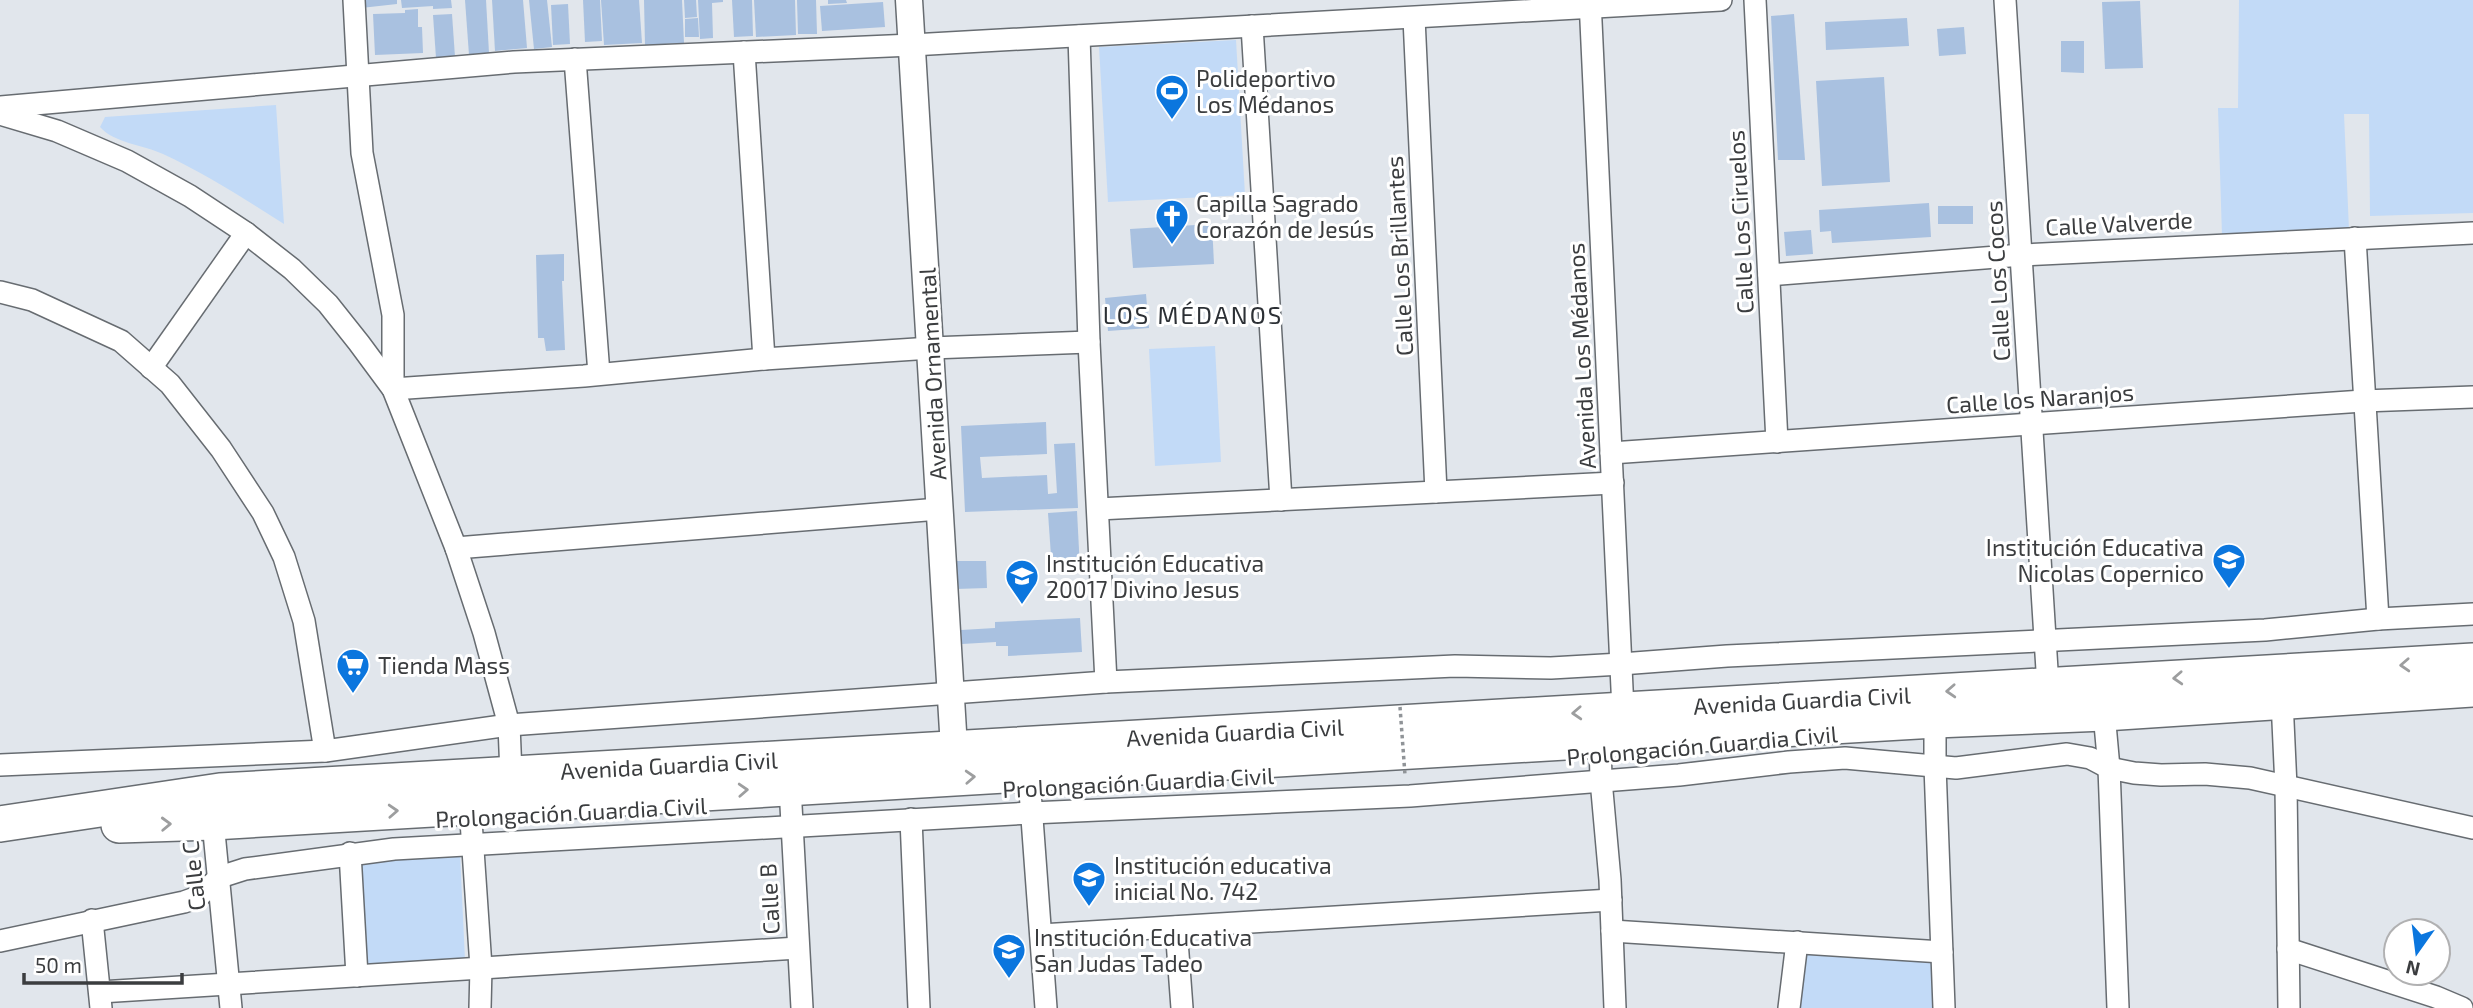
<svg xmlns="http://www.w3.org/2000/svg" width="2473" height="1008" font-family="'Exo 2',sans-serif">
	<rect width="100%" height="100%" fill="#e1e6ec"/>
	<g fill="#c2daf7">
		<path d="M2239,0H2473V213L2370,216L2369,114H2344L2349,230L2222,236L2218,108H2238Z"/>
		<path d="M1236,40L1245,195L1108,202L1099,47Z"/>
		<path d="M276,105L284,224C245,199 206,174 163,154C144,145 114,143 100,127L105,117Z"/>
		<path d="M1215,346L1221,462L1155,466L1149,349Z"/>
		<path d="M460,854L465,960L365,966L361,863Z"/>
		<path d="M1801,953L1936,961V1008H1799Z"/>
	</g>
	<g fill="#a9c1e0">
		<path d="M360,0H397V4L361,8Z"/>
		<path d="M401,0H451L452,8L433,9V6L402,8Z"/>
		<path d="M465,0H486L489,53L469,55Z"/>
		<path d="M492,0H523L527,48L495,51Z"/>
		<path d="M529,0H547L552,47L534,49Z"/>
		<path d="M583,0H600L602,41L585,42Z"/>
		<path d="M601,0H639L642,43L604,45Z"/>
		<path d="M644,0H682L684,43L645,45Z"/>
		<path d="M684,0H696L697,17L685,18Z"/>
		<path d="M698,0H723V2L712,3L713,38L700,39Z"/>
		<path d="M732,0H752L753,36L734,37Z"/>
		<path d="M754,0H795L796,35L756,37Z"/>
		<path d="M797,0H816L817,34H798Z"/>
		<path d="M828,0H846L847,3L828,4Z"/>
		<path d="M2140,1L2143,68L2105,69L2102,2Z"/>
		<path d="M883,2L885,27L822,31L820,6Z"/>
		<path d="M568,4L570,44L553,45L551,5Z"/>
		<path d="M418,9V27H422L423,53L375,55L373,14L405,13V10Z"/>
		<path d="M452,14L455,57L436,58L433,15Z"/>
		<path d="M1794,14L1805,160H1778L1771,16Z"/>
		<path d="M698,18L699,37H685V19Z"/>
		<path d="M1907,18L1909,46L1826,50L1825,22Z"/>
		<path d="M1964,27L1966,54L1939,56L1937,29Z"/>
		<path d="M2061,41H2084V73L2061,72Z"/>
		<path d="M1884,77L1890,182L1822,186L1816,81Z"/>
		<path d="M1929,203L1931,237L1832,243L1831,231L1820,232L1819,210Z"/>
		<rect x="1938" y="206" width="35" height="18"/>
		<path d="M1212,224L1214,264L1133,268L1130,229Z"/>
		<path d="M1811,230L1813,254L1786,256L1784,232Z"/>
		<path d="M564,254V281H562L565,350L546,351L544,338H538L536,255Z"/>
		<path d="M1146,294L1149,328L1108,331L1105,298Z"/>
		<path d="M1046,422L1047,454L980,457L982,478L1047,475L1048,494L1057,493L1054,444L1075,443L1078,508L965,512L961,426Z"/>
		<path d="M1077,511L1080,569L1052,570L1048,513Z"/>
		<path d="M956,561H986L987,588L956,589Z"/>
		<path d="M1080,618L1082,652L1008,656V646H996V642L962,644L961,630L995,628V622Z"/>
	</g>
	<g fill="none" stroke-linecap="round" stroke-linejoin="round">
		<defs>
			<g id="minor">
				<path d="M354,0L362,153L393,315V389L584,376L764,359L931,348L1089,342"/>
				<path d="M1590,0L1623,710"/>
				<path d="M1755,0L1777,442"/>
				<path d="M2005,0L2048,686"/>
				<path d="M1414,18L1436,492"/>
				<path d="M1252,26L1281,500"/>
				<path d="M1079,36L1089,342L1106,682"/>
				<path d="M744,52L764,359"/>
				<path d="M575,59L599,374"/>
				<path d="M0,107L514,62L912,45L1721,0"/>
				<path d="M0,114L57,131L127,161L190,196L246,233L292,269L328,304L359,343L393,389L456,548L484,633L509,725L511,774"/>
				<path d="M2355,238L2378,619"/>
				<path d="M1769,275L2022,255L2473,233"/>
				<path d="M0,292L32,300L121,341L170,384L221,449L263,513L284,557L304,621L325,751"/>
				<path d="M151,368L246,233"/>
				<path d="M1611,453L2363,401L2473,397"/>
				<path d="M1098,509L1613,483"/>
				<path d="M456,548L939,509"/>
				<path d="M2282,700L2286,787L2289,1008"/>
				<path d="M2104,713L2109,768L2118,1008"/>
				<path d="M1935,720V766L1944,1008"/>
				<path d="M1600,740L1601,780L1610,880L1615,1008"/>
				<path d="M1028,764L1046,1008"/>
				<path d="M0,765L325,751L509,725L1106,682L1455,666L1551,668L1621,664L1727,656L2265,630L2378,619L2473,614"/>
				<path d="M790,787L802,1008"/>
				<path d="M470,806L481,967L480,1008"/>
				<path d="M911,819L919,1008"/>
				<path d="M213,822L231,1008"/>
				<path d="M350,853L357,976"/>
				<path d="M92,920L101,1008"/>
				<path d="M1176,927L1182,1008"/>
				<path d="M1612,931L1942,952"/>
				<path d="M1041,935L1611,900"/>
				<path d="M0,941L184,902L198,897L220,877L245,869L394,849L1031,813L1410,796L1679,775L1789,762L1845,758L1956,768L2067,754L2090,758L2109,768L2134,773L2161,775L2205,774L2250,778L2473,828"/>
				<path d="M2288,949L2436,997L2462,1008"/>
				<path d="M100,992L798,948"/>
				<path d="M1789,1008L1797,942"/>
			</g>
			<path id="tertiary" d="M909,0L954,748"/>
			<g id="trunk">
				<path d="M0,824L220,791L2473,661"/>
				<path d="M119,825L213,822L1935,720L2104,713L2473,689"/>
			</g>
		</defs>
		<use href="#minor" stroke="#676c71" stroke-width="24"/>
		<use href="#tertiary" stroke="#676c71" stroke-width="29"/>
		<use href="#trunk" stroke="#676c71" stroke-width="38"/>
		<use href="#minor" stroke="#fff" stroke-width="21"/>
		<use href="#tertiary" stroke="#fff" stroke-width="26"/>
		<use href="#trunk" stroke="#fff" stroke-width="35"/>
		<path stroke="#909498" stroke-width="3.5" stroke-dasharray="3.5 3.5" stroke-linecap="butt" d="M1400,707L1405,775"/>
	</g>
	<defs><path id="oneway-chevron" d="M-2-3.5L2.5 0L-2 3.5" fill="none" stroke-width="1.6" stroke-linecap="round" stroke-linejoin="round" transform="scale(1.75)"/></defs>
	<g stroke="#9d9e9f">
		<use href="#oneway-chevron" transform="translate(2405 665) rotate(177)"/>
		<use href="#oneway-chevron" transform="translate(2178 678) rotate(177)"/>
		<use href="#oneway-chevron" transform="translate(1951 691) rotate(177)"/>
		<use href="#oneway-chevron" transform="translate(1577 713) rotate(177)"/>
		<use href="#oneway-chevron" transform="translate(970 777) rotate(-3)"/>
		<use href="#oneway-chevron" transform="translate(743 790) rotate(-3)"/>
		<use href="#oneway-chevron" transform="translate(393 811) rotate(-3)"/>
		<use href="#oneway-chevron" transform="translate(166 824) rotate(-2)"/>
	</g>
	<defs>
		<symbol id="stadium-pin" viewBox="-11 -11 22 30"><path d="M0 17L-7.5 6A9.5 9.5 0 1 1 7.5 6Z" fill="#0b76de" stroke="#fff"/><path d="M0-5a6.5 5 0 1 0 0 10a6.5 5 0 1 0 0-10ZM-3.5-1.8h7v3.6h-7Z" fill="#fff"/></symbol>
		<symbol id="church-pin" viewBox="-11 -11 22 30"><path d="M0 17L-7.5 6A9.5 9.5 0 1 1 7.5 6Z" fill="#0b76de" stroke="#fff"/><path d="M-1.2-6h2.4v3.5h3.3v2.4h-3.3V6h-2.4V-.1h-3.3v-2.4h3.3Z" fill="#fff"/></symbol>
		<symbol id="school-pin" viewBox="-11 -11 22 30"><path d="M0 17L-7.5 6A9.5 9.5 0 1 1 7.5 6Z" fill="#0b76de" stroke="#fff"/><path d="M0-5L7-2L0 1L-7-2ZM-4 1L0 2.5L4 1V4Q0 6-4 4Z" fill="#fff"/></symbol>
		<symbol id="supermarket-pin" viewBox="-11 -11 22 30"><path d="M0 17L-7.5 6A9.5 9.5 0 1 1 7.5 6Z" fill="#0b76de" stroke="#fff"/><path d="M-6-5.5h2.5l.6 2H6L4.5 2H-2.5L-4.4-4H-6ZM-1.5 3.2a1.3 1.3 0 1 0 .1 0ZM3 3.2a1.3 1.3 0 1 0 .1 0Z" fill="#fff"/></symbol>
	</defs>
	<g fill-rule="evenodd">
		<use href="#stadium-pin" x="1153" y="72" width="38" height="52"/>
		<use href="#church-pin" x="1153" y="197" width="38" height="52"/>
		<use href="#school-pin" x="2210" y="541" width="38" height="52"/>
		<use href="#school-pin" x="1003" y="557" width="38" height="52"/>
		<use href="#supermarket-pin" x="334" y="646" width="38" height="52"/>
		<use href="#school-pin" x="1070" y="859" width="38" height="52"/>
		<use href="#school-pin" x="990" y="931" width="38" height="52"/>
	</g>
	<g text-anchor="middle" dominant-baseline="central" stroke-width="6" stroke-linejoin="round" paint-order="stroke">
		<g font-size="23" fill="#3b3d3f" stroke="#fff" text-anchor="start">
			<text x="1196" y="78">Polideportivo<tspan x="1196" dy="26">Los Médanos</tspan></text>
			<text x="1196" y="203">Capilla Sagrado<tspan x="1196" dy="26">Corazón de Jesús</tspan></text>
			<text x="2204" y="547" text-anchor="end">Institución Educativa<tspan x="2204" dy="26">Nicolas Copernico</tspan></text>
			<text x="1046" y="563">Institución Educativa<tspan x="1046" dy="26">20017 Divino Jesus</tspan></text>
			<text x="378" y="665">Tienda Mass</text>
			<text x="1114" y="865">Institución educativa<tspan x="1114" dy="26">inicial No. 742</tspan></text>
			<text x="1034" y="937">Institución Educativa<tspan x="1034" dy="26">San Judas Tadeo</tspan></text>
		</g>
		<g font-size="23" fill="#3b3d3f" stroke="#fff">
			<text transform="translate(1740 222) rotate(-93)">Calle Los Ciruelos</text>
			<text transform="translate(2119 223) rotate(-3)">Calle Valverde</text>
			<text transform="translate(1399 256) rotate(-93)">Calle Los Brillantes</text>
			<text transform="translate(1997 281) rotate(-93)">Calle Los Cocos</text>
			<text transform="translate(1581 356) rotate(-93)">Avenida Los Médanos</text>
			<text transform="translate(932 374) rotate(-93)">Avenida Ornamental</text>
			<text transform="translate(2040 398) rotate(-4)">Calle los Naranjos</text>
			<text transform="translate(1802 700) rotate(-3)">Avenida Guardia Civil</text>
			<text transform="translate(1235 732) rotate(-3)">Avenida Guardia Civil</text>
			<text transform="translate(1702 745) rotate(-5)">Prolongación Guardia Civil</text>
			<text transform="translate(669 765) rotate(-3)">Avenida Guardia Civil</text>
			<text transform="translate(1138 782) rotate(-3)">Prolongación Guardia Civil</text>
			<text transform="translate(571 812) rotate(-3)">Prolongación Guardia Civil</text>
			<text transform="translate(193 876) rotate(-96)">Calle C</text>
			<text transform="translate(769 899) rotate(-93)">Calle B</text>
		</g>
		<g font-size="24" letter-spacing="2" fill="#2c3035" stroke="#fff">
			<text x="1193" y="314">LOS MÉDANOS</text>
		</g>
	</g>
	<g transform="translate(2417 952) rotate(194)"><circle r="33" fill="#ffffff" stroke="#b1b1b2" stroke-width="2"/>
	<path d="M0-5L12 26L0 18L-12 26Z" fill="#0b76de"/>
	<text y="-10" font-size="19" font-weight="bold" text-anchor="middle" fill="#3b3d3f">N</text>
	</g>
	<path d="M24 973v10h158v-10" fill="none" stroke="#3b3d3f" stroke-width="3.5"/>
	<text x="35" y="973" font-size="21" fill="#3b3d3f" stroke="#ffffff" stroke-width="5" paint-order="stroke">50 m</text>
</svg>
